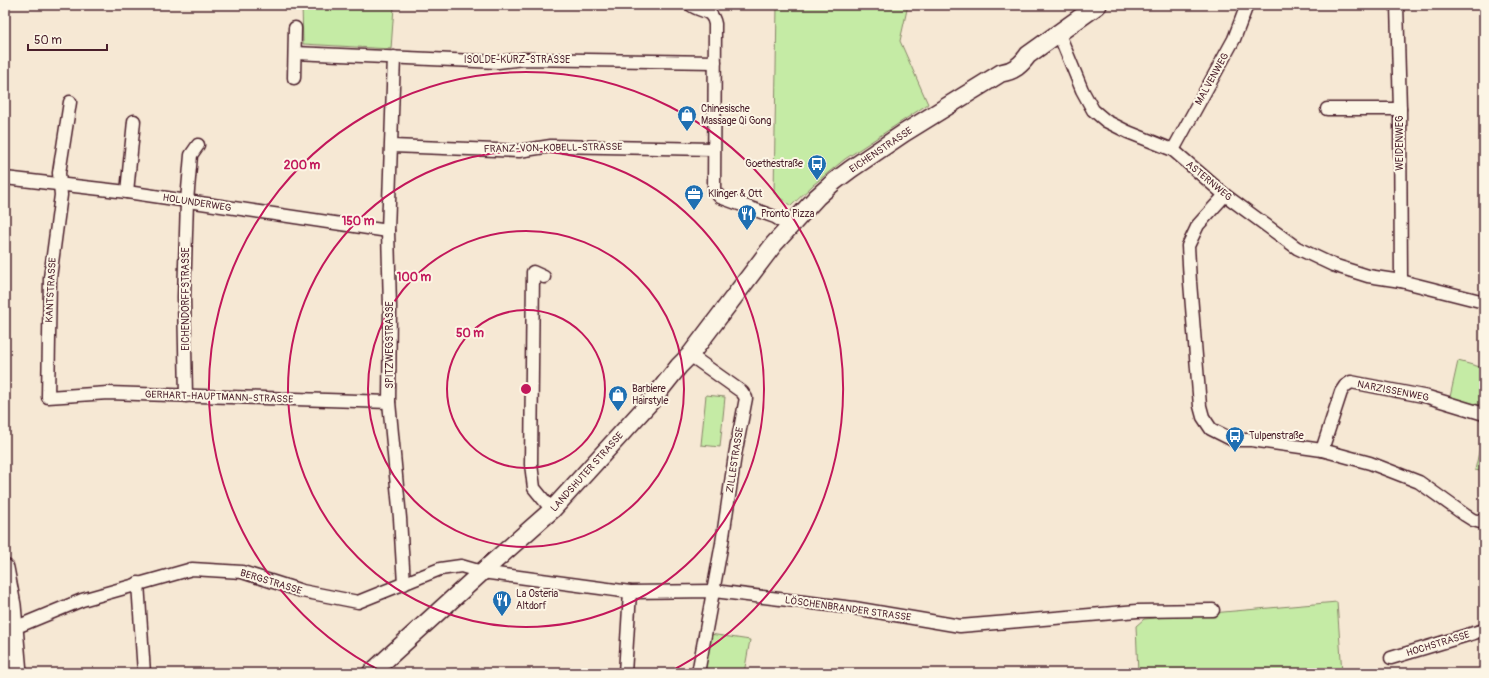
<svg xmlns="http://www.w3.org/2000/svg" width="1489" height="678" font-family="Pangolin,sans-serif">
	<rect width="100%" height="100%" fill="#f6e8d4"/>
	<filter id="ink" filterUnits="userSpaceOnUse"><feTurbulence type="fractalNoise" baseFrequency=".025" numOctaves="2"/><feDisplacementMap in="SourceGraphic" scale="8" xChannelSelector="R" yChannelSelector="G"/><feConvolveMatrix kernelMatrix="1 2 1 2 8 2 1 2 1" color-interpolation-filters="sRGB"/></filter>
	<g filter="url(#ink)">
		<g fill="#c5eba5" stroke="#888568">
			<path d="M302,5H372L394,7L391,49L303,44Z"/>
			<path d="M777,5H908L900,41L928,104L845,159L813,185L791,206L774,193Z"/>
			<path d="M1458,361L1484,368V407L1450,397Z"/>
			<path d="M706,395L725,397L720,447L701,445Z"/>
			<path d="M1484,430V472L1475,470Z"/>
			<path d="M1337,602L1342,673H1138L1136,626L1144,619Z"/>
			<path d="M710,634L750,640L744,673H703Z"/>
		</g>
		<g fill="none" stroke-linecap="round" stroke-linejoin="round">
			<defs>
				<g id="street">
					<path d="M691,5C701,13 712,8 715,24L714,191L720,197L775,217L789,226"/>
					<path d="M1397,5L1400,109L1401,281"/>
					<path d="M1059,34L1082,90L1093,110L1106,121L1128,132L1173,150L1225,195L1297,248L1333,265L1368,276L1401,281L1484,302"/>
					<path d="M295,53L498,62L524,59L715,62"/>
					<path d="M394,57L388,231L390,307L389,402L400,518L404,584"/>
					<path d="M294,78L295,28"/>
					<path d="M70,102L59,173L61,195L50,278L48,397L108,393L389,402"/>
					<path d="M1327,109H1400"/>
					<path d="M392,146L519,151L551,146L713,149"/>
					<path d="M1173,150L1234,39L1247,5"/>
					<path d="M5,178L127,192L388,231"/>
					<path d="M127,192L134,121"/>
					<path d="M1225,195L1198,225L1188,246L1190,282L1200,406L1203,417L1211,429L1233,440H1252L1322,450L1370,463L1419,482L1465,515L1473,520L1484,523"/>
					<path d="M544,277L533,272L531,464L534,488L552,510"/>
					<path d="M690,355L742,392L746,398L735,455L722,543L698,673"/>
					<path d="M186,396L184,297L187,201L191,155L198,145"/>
					<path d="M1322,450L1341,392L1345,386L1351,382L1428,397L1484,414"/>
					<path d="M138,583L144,673"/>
					<path d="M14,628L82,600L192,569L242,572L302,591L358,602L440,569L461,566L482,572L630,592L714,591L854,608L960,626L1137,611L1213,610"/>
					<path d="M1391,658L1484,630"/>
					<path d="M625,673L630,592"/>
				</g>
				<g id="secondary">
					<path d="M5,568L12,605L18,673"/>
					<path d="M371,673L482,572L552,510L652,400L679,366L690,355L774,244L817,197L835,181L851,169L904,133L1001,73C1014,71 1021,65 1028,55L1098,5"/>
				</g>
			</defs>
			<use href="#street" stroke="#4a1f2b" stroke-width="15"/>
			<use href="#secondary" stroke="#4a1f2b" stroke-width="20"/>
			<use href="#street" stroke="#fcf5e5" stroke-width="12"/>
			<use href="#secondary" stroke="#fcf5e5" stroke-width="17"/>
		</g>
	</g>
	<g fill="none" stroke="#c2185b" stroke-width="2">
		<circle cx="526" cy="389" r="79"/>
		<circle cx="526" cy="389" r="158"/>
		<circle cx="526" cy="389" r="238"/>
		<path d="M385 673A317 317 0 1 1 667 673"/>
	</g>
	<defs>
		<symbol id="shop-pin" viewBox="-11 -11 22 30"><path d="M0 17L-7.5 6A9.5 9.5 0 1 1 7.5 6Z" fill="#1f6fb2" stroke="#fcf5e5"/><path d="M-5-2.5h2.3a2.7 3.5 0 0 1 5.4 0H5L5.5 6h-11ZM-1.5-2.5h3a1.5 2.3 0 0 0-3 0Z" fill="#fff"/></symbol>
		<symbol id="bus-pin" viewBox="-11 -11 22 30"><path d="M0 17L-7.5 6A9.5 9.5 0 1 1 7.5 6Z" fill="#1f6fb2" stroke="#fcf5e5"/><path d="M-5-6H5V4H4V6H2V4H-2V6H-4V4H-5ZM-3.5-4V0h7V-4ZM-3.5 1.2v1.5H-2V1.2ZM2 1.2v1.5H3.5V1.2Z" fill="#fff"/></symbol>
		<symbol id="office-pin" viewBox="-11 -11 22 30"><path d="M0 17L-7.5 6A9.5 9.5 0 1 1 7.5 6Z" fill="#1f6fb2" stroke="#fcf5e5"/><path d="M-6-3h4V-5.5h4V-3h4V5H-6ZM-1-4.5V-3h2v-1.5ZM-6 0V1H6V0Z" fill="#fff"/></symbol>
		<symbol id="restaurant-pin" viewBox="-11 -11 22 30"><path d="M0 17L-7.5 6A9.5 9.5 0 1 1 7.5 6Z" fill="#1f6fb2" stroke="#fcf5e5"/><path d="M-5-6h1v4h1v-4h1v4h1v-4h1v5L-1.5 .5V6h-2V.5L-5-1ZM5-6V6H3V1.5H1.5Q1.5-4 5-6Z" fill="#fff"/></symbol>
	</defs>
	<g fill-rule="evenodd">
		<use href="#shop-pin" x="676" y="104" width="22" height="30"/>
		<use href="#bus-pin" x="806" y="153" width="22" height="30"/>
		<use href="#office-pin" x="683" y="183" width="22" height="30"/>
		<use href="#restaurant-pin" x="736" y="203" width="22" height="30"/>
		<use href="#shop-pin" x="607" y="384" width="22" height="30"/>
		<use href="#bus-pin" x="1224" y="425" width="22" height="30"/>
		<use href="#restaurant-pin" x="491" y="589" width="22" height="30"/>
	</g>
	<g text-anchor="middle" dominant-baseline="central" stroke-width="4" stroke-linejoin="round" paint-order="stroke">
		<g font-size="10" fill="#4a1f2b" stroke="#fcf5e5">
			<text x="517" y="60">ISOLDE-KURZ-STRASSE</text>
			<text transform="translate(1212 79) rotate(-61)">MALVENWEG</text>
			<text transform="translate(1400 143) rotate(-90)">WEIDENWEG</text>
			<text transform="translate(553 148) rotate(-1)">FRANZ-VON-KOBELL-STRASSE</text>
			<text transform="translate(881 150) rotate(-34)">EICHENSTRASSE</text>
			<text transform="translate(1209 181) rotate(40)">ASTERNWEG</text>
			<text transform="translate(197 203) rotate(9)">HOLUNDERWEG</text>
			<text transform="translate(51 290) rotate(-87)">KANTSTRASSE</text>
			<text transform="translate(186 299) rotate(-90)">EICHENDORFFSTRASSE</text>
			<text transform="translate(390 345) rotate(-90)">SPITZWEGSTRASSE</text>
			<text transform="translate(1393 391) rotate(11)">NARZISSENWEG</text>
			<text transform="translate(219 397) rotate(2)">GERHART-HAUPTMANN-STRASSE</text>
			<text transform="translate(735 460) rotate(-81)">ZILLESTRASSE</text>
			<text transform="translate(587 472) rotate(-48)">LANDSHUTER STRASSE</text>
			<text transform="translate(271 582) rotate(17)">BERGSTRASSE</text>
			<text transform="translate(848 609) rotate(8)">LÖSCHENBRANDER STRASSE</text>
			<text transform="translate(1438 644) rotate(-17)">HOCHSTRASSE</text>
		</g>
		<g font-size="10" fill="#4a1f2b" stroke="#fcf5e5" text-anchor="start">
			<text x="701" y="109">Chinesische<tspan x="701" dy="12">Massage Qi Gong</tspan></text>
			<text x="803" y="164" text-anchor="end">Goethestraße</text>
			<text x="708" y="194">Klinger &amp; Ott</text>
			<text x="761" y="214">Pronto Pizza</text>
			<text x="632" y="389">Barbiere<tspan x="632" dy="12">Hairstyle</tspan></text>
			<text x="1249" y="436">Tulpenstraße</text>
			<text x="516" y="594">La Osteria<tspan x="516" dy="12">Altdorf</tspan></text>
		</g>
	</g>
	<circle cx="526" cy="389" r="6" fill="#c2185b" stroke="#fcf5e5" stroke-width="2"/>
	<g font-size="12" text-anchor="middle" font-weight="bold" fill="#c2185b" stroke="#fcf5e5" stroke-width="4" stroke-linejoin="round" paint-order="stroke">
		<text x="302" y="169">200 m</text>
		<text x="358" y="225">150 m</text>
		<text x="414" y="281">100 m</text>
		<text x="470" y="337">50 m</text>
	</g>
	<rect width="1489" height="678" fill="none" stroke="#fcf5e5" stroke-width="20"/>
	<rect x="10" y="10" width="1469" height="658" fill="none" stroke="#4a1f2b" stroke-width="1.5" filter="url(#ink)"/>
	<path d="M28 44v6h79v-6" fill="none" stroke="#4a1f2b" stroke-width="2"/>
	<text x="34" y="44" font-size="12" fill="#4a1f2b" stroke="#fcf5e5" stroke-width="3" paint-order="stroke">50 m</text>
</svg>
